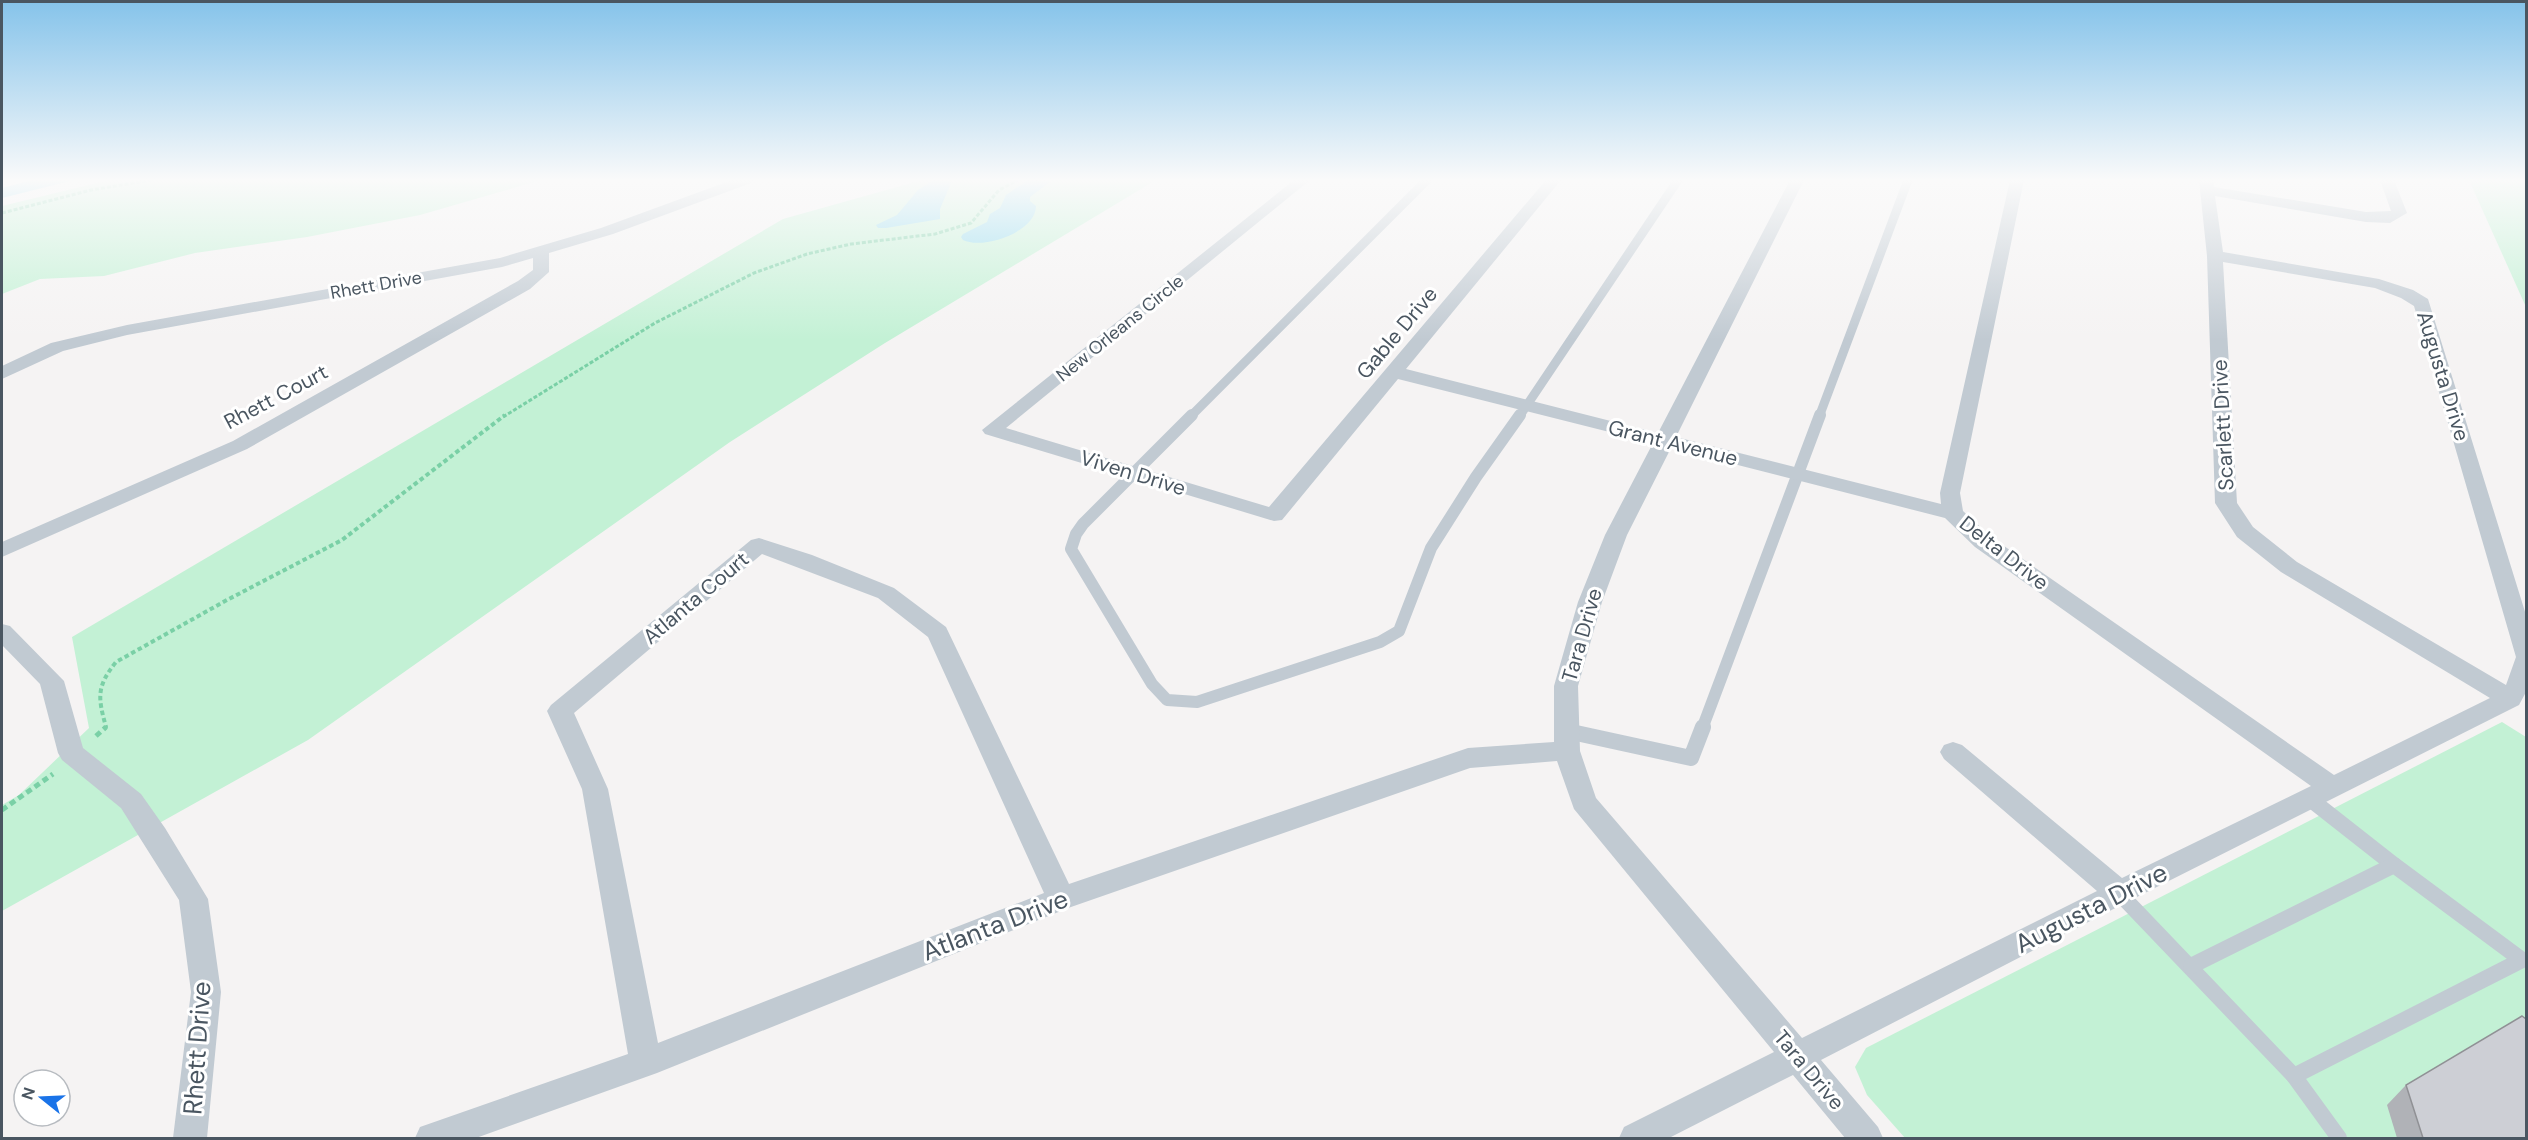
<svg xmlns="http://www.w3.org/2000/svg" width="2528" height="1140" font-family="'DM Sans',sans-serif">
	<rect width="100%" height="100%" fill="#f5f3f3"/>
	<g fill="#c3f1d5">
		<path d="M109,180H541L420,215L307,237L195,253L104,276L40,279L2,294V206Z"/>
		<path d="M922,180H1156L885,343L730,442L308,740L2,911V805L19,795L89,728L72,637L783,219Z"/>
		<path d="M2469,180H2526V307Z"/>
		<path d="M2502,722L2526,737V1138H1905L1867,1095L1855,1067L1866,1048Z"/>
	</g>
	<g fill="#90daee">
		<path d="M33,180H74L2,198V188Z"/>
		<path d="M934,180L949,181L951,183L940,209V219L886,228H878L876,225L897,215L918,190Z"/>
		<path d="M1028,180L1051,181L1030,197V201L1036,206C1036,232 983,250 963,240L961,237L963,234L987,222L990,214L1000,208L1006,195Z"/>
	</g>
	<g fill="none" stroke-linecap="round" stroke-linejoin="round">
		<g stroke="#7ad0a6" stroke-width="3" stroke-dasharray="4 2" stroke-linecap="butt">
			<path d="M2,213L91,190L151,180"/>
			<path d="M503,417L655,323L754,273L807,254L851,244L935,234L971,223L999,190L1018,180"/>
		</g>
		<path stroke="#7ad0a6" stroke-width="4" stroke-dasharray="4.5 3" stroke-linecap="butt" d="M104,729L106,727C98,698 96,687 116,662L227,600L342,540L505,415"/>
		<g stroke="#7ad0a6" stroke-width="5" stroke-dasharray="6 4" stroke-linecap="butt">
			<path d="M96,736L106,727"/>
			<path d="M2,810L53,774"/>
		</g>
		<g stroke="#c1cad2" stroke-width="9">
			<path d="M1190,417L1427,180"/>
			<path d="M1519,417L1678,180"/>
			<path d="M1819,417L1908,180"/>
		</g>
		<g stroke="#c1cad2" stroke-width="12">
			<path d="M1192,415L1083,524L1076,534L1071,549L1152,684L1167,700L1197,702L1380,642L1399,631L1431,548L1476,477L1520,415"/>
			<path d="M1702,729L1820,415"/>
		</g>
		<g stroke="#c1cad2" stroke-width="16">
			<path d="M1567,731L1691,758L1703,727"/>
			<path d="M2310,799L2394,865"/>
			<path d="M2119,893L2294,1076L2339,1138"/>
			<path d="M2191,966L2394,865L2522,960L2294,1076"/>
		</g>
		<g fill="#c1cad2" fill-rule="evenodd">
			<path d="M732,180H753L751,183L613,234L549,253V272L530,289L247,449L2,557V542L233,441L518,281L533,270V258L502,267L127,335L63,351L2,379V366L51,343L127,325L500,258L601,228Z"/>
			<path d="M1294,180H1310L1006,428L1269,507L1546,180H1561L1406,369L1658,433L1790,180H1804L1676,437L1941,504L1940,493L2010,180H2024L1960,493L1963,511L1991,537L2334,775L2490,698L2281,572L2237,537L2215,503L2207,256L2199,180H2213L2214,187L2366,212L2391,211L2380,180H2394L2407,213L2390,223L2366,222L2215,196L2223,252L2379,279L2413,290L2428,299L2526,615V692L2519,705L2129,901L1821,1060L1878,1127L1883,1138H1845L1793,1075L1669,1138H1619L1624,1127L1774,1052L1574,809L1557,761L1470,768L1071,907L657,1073L476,1138H415L420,1127L628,1054L582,789L547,711L551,705L751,540L759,538L812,555L894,588L946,627L1069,884L1468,748L1554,742V686L1578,602L1605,535L1653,443L1398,379L1282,520L1274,521L985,434L982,430ZM2223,262L2375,288L2401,298L2414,306L2516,657L2506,685L2297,562L2253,527L2237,503ZM1671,448L1945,518L1975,547L2311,786L2122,878L1962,745L1953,742L1944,745L1940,752L1944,759L2097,891L1802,1038L1596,798L1580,751L1578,686L1602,602L1627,535ZM762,554L878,598L928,637L1044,893L658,1043L608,789L574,713Z"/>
			<path d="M2,624L10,626L64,681L83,748L141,794L165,828L208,899L221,992L207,1138H173L191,992L179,900L121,808L62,760L58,753L40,684L2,645Z"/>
		</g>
	</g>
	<path fill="#b0b2b7" d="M2406,1085L2526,1138H2397L2387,1105Z"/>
	<path fill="#cdcfd5" stroke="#909195" stroke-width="1.5" d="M2522,1016L2526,1019V1138H2423L2406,1085Z"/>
	<linearGradient id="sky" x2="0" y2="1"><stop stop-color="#85c3ea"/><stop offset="0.53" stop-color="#fafafa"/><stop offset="1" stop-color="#fafafa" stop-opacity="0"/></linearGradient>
	<rect width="2528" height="340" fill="url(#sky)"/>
	<g text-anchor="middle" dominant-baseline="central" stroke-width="6" stroke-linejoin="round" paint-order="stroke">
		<g font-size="18" fill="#4a5661" stroke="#fff">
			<text transform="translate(376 285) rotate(-10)">Rhett Drive</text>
			<text transform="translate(1120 328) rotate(-39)">New Orleans Circle</text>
		</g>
		<g font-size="21" fill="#4a5661" stroke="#fff">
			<text transform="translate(1397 333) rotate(-50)">Gable Drive</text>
			<text transform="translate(2443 376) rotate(73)">Augusta Drive</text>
			<text transform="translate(276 397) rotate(-28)">Rhett Court</text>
			<text transform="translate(2223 425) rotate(-93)">Scarlett Drive</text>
			<text transform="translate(1673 443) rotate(14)">Grant Avenue</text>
			<text transform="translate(1133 473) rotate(17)">Viven Drive</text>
			<text transform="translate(2004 553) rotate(38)">Delta Drive</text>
			<text transform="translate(696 598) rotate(-40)">Atlanta Court</text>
			<text transform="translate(1582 635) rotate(-74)">Tara Drive</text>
			<text transform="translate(1809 1070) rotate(50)">Tara Drive</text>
		</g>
		<g font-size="26" fill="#4a5661" stroke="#fff">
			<text transform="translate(2091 908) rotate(-27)">Augusta Drive</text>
			<text transform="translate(995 925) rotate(-21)">Atlanta Drive</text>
			<text transform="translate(197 1048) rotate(-86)">Rhett Drive</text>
		</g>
	</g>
	<rect width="2528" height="1140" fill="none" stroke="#4a5661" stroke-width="6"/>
	<g transform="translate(42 1098) rotate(288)"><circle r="28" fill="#ffffff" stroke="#b7bbc0" stroke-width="1.5"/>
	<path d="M0-4.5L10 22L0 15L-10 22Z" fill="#1a73e8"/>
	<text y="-9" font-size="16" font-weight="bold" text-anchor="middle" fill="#4a5661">N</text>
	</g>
</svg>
